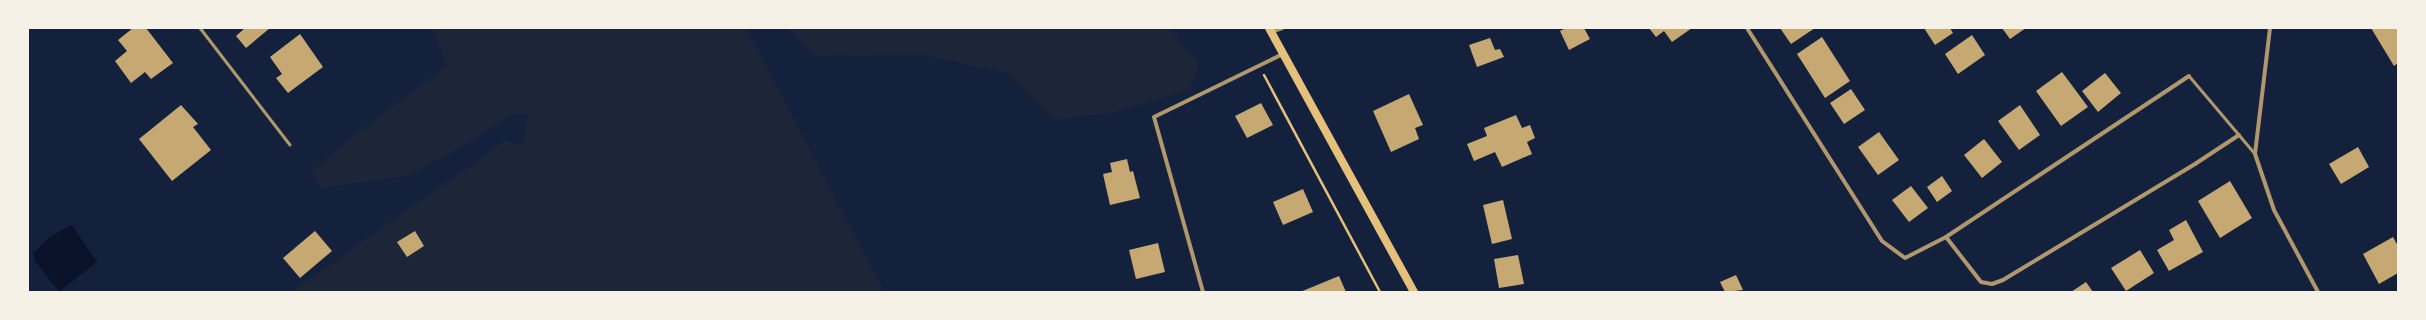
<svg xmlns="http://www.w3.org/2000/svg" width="2426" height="320" font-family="'Noto Sans',sans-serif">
	<rect width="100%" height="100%" fill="#14213d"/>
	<g fill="#1d2539">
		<path d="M432,28H746L884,292H291L505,141L522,145L529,114H511L476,138L412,175L321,188L311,172L352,137L447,65Z"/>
		<path d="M788,28H1169L1200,64L1188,90L1116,112L1053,120L1006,73L923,55L813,56Z"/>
	</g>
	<path fill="#0b132b" d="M72,225L97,262L59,292L35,261L33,253L52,235Z"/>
	<g fill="#c6a872">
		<path d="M133,28H146L173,63L151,79L145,72L131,83L115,61L127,51L118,40Z"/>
		<path d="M245,28H270L246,48L236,36Z"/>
		<path d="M1566,28H1584L1590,39L1569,50L1560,31Z"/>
		<path d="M1649,28H1692L1672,42L1664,31L1656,37Z"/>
		<path d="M1780,28H1815L1791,44Z"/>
		<path d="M1924,28H1950L1953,33L1935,45Z"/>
		<path d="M2002,28H2026L2010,39Z"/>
		<path d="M2371,28H2398V63L2394,66Z"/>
		<path d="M300,34L323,67L288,93L276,78L282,74L270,57Z"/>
		<path d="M1972,35L1985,55L1958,74L1945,54Z"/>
		<path d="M1822,37L1850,81L1825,98L1797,54Z"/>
		<path d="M1490,38L1495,50L1500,49L1504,57L1477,67L1469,45Z"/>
		<path d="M2062,72L2088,107L2061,126L2036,91Z"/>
		<path d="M2105,73L2121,93L2098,112L2082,91Z"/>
		<path d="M1851,89L1865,110L1844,124L1830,103Z"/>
		<path d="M1409,94L1423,125L1415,128L1419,139L1391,152L1373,111Z"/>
		<path d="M1261,103L1273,125L1247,138L1235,116Z"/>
		<path d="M181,105L198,124L193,127L211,150L172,181L139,139Z"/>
		<path d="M2020,105L2040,135L2019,150L1998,121Z"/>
		<path d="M1516,115L1522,128L1530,125L1535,138L1527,142L1532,154L1502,167L1495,152L1474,161L1467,144L1487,136L1484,128Z"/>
		<path d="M1879,132L1899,160L1878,175L1858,147Z"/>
		<path d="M1984,139L2002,162L1982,178L1964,155Z"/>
		<path d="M2358,147L2369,167L2341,184L2329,164Z"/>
		<path d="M1127,159L1130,172L1133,171L1140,198L1110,205L1103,174L1112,172L1110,163Z"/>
		<path d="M1942,176L1952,191L1937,202L1927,187Z"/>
		<path d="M2230,181L2252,218L2220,238L2198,201Z"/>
		<path d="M1911,186L1928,208L1909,222L1892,200Z"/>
		<path d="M1303,189L1313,212L1283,225L1273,202Z"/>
		<path d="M1503,200L1512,239L1492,244L1483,205Z"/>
		<path d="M2186,220L2203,252L2169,271L2157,250L2174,240L2169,230Z"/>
		<path d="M315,231L332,251L300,278L283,258Z"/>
		<path d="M415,231L424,246L407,257L397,242Z"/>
		<path d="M2393,237L2398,246V273L2379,284L2363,254Z"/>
		<path d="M1158,243L1165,272L1136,279L1129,250Z"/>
		<path d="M2140,250L2154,273L2126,291L2111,268Z"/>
		<path d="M1518,255L1524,284L1499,288L1494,259Z"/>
		<path d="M1736,275L1743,290L1725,292L1720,282Z"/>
		<path d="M1339,276L1346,292H1300Z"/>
		<path d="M2086,282L2093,292H2071Z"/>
	</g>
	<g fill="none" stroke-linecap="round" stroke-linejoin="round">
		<path stroke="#e5c07b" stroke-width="2.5" d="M1264,75L1380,292"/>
		<g stroke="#b1986c" stroke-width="3">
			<path d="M200,28L290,145"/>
			<path d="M2189,76L2255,154"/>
		</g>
		<g stroke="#b1986c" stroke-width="4">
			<path d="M1747,28L1882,241L1905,258L1946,237L2189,76"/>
			<path d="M2270,28L2255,154L2274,210L2318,292"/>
			<path d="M1271,32L1282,28"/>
			<path d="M1946,237L1981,282L1992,284L2003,280L2195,164L2239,135"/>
			<path d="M1203,292L1154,117L1283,54"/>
		</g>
		<path stroke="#e5c07b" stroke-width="8" d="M1269,28L1414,292"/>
	</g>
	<rect width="2426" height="320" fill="none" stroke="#f6f1e7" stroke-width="58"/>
</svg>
